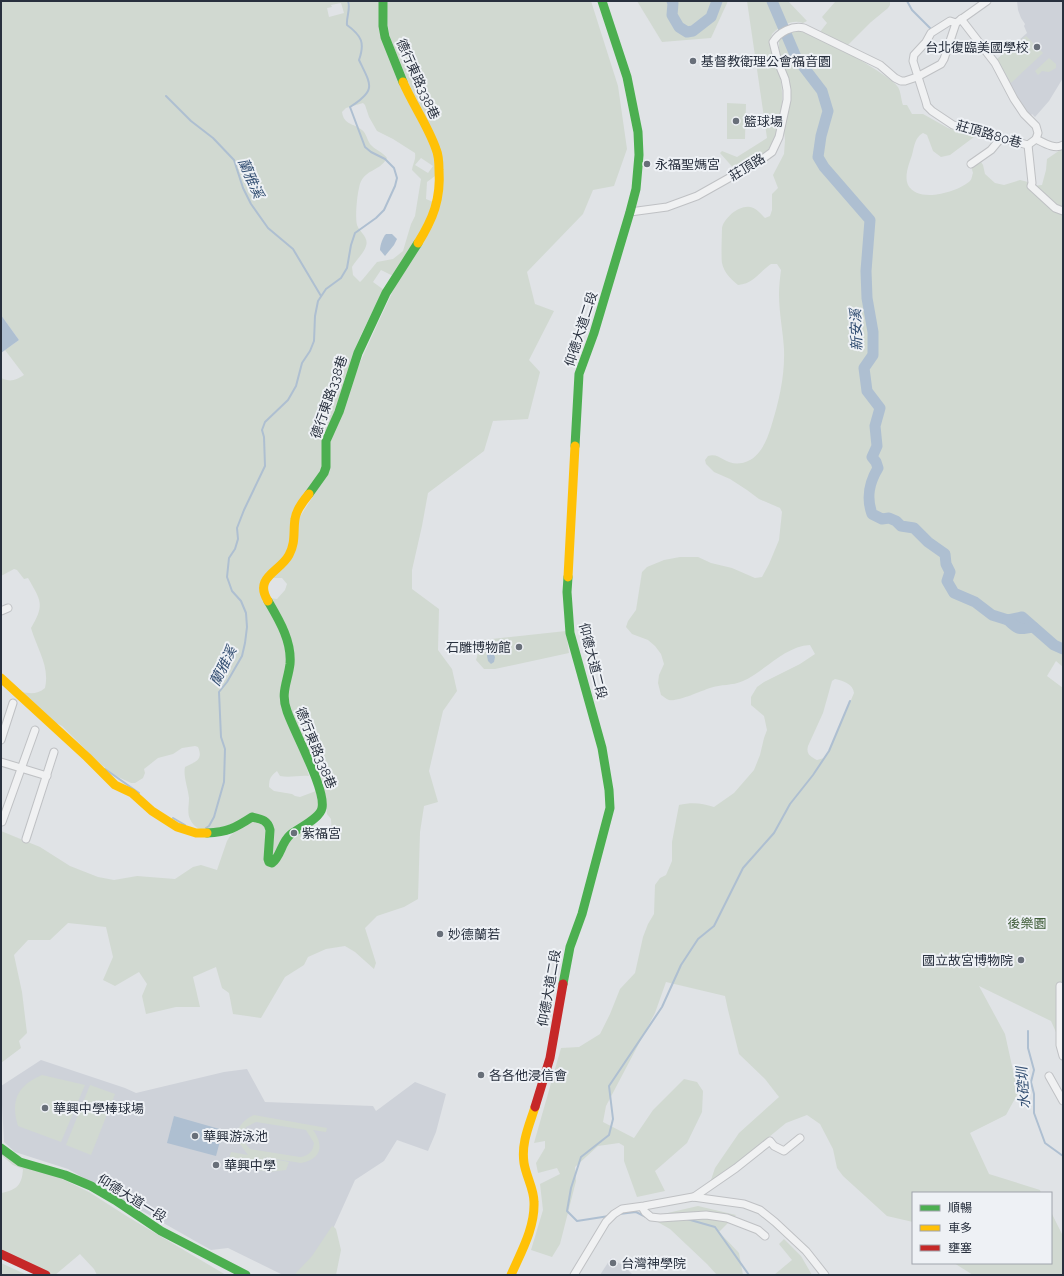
<svg xmlns="http://www.w3.org/2000/svg" width="1064" height="1276" font-family="Raleway,'Noto Sans TC',sans-serif">
	<rect width="100%" height="100%" fill="#e0e3e6"/>
	<g fill="#ced2d9">
		<path d="M1017,1H1063V78L1049,101L1035,117L1032,114L1029,117L1020,106L995,61L1027,33L1024,26L1025,24L1021,18L1018,10Z"/>
		<path d="M41,1060L125,1088L136,1093L224,1072L247,1069L265,1102L373,1106L376,1111L415,1082L446,1094L436,1132L428,1151L397,1140L384,1161L355,1180L324,1249L300,1275H283L228,1248L211,1250L68,1169L15,1152L4,1142L1,1086Z"/>
		<path d="M611,1258L625,1267L633,1275H600Z"/>
	</g>
	<g fill="#d1d9d1" fill-rule="evenodd">
		<path d="M1,1H379L382,38L433,149L437,167L435,176L427,182L426,199L433,202L428,224L393,276L381,270L373,282L384,290L374,308L359,339L352,358L324,466L305,494L292,541L286,556L261,583L283,633L288,667L282,683L309,776C299,775 290,778 280,776L277,771C271,776 269,778 269,787L274,791L292,794L295,796L300,797L316,791L319,810L308,821L273,861L269,821C260,821 250,820 241,822C225,824 199,840 190,819C187,813 189,805 189,798C188,788 183,776 185,767C194,762 204,761 198,747L195,746L182,748L173,754L158,758L144,769L145,773L143,778L135,783H131L112,774L94,758L62,726L52,721L22,692C31,694 38,694 45,688C50,666 37,649 31,628C45,604 41,601 28,578L24,579L17,570L14,569L1,576V378C10,382 15,381 24,375L5,350L19,340L1,315ZM341,3L344,13L329,17L327,8L332,7L331,5ZM363,103L365,105L369,117L377,131L393,139L415,153C416,160 413,163 412,170L421,179L415,216L411,224L403,251L393,259L377,262L363,279L360,282L353,275L352,267C356,260 364,253 366,246C369,237 360,233 357,225C355,217 357,196 359,188C363,168 379,173 387,158C383,152 375,150 370,144C367,139 366,133 362,130C353,123 344,125 342,112L346,108ZM421,158L433,166L428,173L415,165Z"/>
		<path d="M387,1H591L618,86L627,149L614,186L593,190L583,214L527,272L535,304L554,311L529,360L540,372L528,419L493,421L484,451L428,493L422,526L412,570V589L439,609L438,650L452,669L457,691L443,711L429,771L438,802L424,806L420,832L418,899L404,907L377,916L365,928L376,963L374,969L355,952L345,946L326,949L308,957L304,965L285,977L261,1018L233,1014L229,993L222,988L216,967L193,977L200,1007H176L146,1014L142,996L147,984L139,972L115,986L103,980L113,957L106,927L68,923L50,940H28L14,955L22,992L27,1033L19,1041L21,1048L1,1063V831L40,847L70,866L98,877L114,880L137,876L175,879L193,867L201,865L217,870L227,841L230,836L250,819L265,825L268,862L288,842L312,824L319,829L322,840L332,838L331,819L327,814L326,803L289,705L288,693L293,668L269,598L277,599L285,590L287,584L282,578H274L273,576L289,561L296,523L326,476L329,445L358,367L378,323L400,276L433,226L443,177L418,106L390,38L388,27Z"/>
		<path d="M637,1H728L711,38L662,42Z"/>
		<path d="M747,1H788L807,21L803,23C792,19 780,26 772,34L770,42C774,58 782,76 782,93C783,109 777,142 765,153C756,161 746,166 736,171L720,153L722,151L737,157L767,138Z"/>
		<path d="M834,1H890V5L888,8L871,22L846,47L820,32L827,23L822,17L835,2Z"/>
		<path d="M795,30C797,30 799,30 801,30C815,33 892,76 898,87C901,92 901,100 903,105H907L912,114H923L948,128L974,137L950,155L941,157L933,151L927,135L923,133C915,137 914,147 912,155C909,164 904,176 908,185C918,204 958,192 970,181C972,179 972,175 973,173L971,166L979,159L983,165L985,174L995,183L1004,185L1020,180L1028,182L1034,186L1042,185L1046,170L1047,159L1063,148V667L1056,661L1047,676L1063,688V1048L1051,1021L979,986L1005,1034L1018,1093L1006,1115L970,1133L989,1174L1040,1190L1041,1193H913V1222L887,1216L843,1176L837,1168L833,1149L820,1124L807,1115L786,1123L734,1166L710,1183L715,1168L739,1133L779,1097L765,1079L739,1054L728,1010L725,996L666,982L655,1013L606,1106L603,1122L634,1138L653,1110L684,1079L697,1082L703,1091L702,1112L687,1143L655,1171L665,1191L637,1197L624,1161V1146L619,1143L598,1146L575,1167L576,1181L560,1244L552,1257L531,1250L543,1210L540,1184L560,1174L557,1168L538,1173L536,1163L545,1148V1141L534,1143L561,1048L579,1047L600,1034L610,1014L620,989L635,973L643,937L648,924L654,914L655,885L660,878L666,875L672,861V842L679,805C692,802 702,803 714,807L734,793L754,770L760,755L764,738L767,730L764,716L751,705V697L757,687L764,682L800,664L815,654L810,645C785,646 765,671 743,681C732,686 721,684 710,688C701,691 677,702 669,700C666,699 663,696 661,695L658,683L659,675L664,664L661,654L655,646L648,640L632,634L626,627L628,621L636,610L642,572L647,567L664,560L680,557H698L711,563L732,568L755,578L762,577L769,564L779,540L782,512L780,508L759,499L747,490L730,479L714,472L706,464L705,460L708,456C721,451 727,470 748,461C761,455 767,440 771,427C779,401 785,376 784,349C783,331 779,313 779,294C779,286 780,278 781,270L777,264H771C759,272 754,284 738,285C731,279 724,273 722,263C721,259 722,232 722,228C724,218 739,205 750,207C756,208 760,213 765,218L770,216L772,210V194L778,188L773,175L784,154L785,140L784,132L786,121L782,66L779,49V40L783,35ZM835,679C844,681 853,684 854,693L828,754L824,758L817,760C810,756 806,754 808,746L823,713L832,681Z"/>
		<path d="M1026,36L1043,53L1011,83L997,59Z"/>
		<path d="M1049,58L1056,64V68L1049,72L1042,71L1038,75L1035,71Z"/>
		<path d="M727,103L746,104L745,139H727Z"/>
		<path d="M566,631L569,653L495,669H484L476,660L482,640Z"/>
		<path d="M42,1075L85,1085L61,1142L18,1126C10,1100 18,1085 42,1075Z"/>
		<path d="M90,1085L115,1094L91,1155L66,1145Z"/>
		<path d="M254,1115L327,1128L326,1132L313,1130C324,1145 322,1159 301,1163L257,1156L289,1162L286,1170L269,1172L241,1167L230,1169H224L229,1160L231,1152L248,1155L237,1140L236,1134C240,1124 245,1119 254,1115ZM256,1122L306,1130L314,1143C313,1151 309,1156 300,1157L250,1149C243,1142 242,1136 246,1127Z"/>
		<path d="M1,1153L50,1173L89,1192L128,1217L226,1275H97L94,1269L80,1254L55,1275H52L1,1252V1193C17,1190 22,1185 23,1169L13,1165L1,1155Z"/>
		<path d="M698,1206L736,1215L719,1232L739,1253L743,1275H717L707,1264L670,1229L647,1216L659,1215Z"/>
		<path d="M1051,1212L1063,1236V1275H973L954,1263H1051Z"/>
		<path d="M332,1226L334,1227L336,1229L341,1250L336,1275H291L295,1274L312,1256Z"/>
		<path d="M784,1239L801,1256L812,1275H774L792,1260L779,1244Z"/>
		<path d="M1,1263L27,1275H1Z"/>
	</g>
	<g fill="#aebfd1">
		<path d="M386,234H392L397,239L394,245L385,256L380,250C380,245 383,237 386,234Z"/>
		<path d="M1,315L19,340L1,353Z"/>
		<path d="M487,649L491,650L495,657L494,662L491,664L488,661L486,650Z"/>
		<path d="M174,1116L223,1130L216,1156L167,1143Z"/>
	</g>
	<g fill="none" stroke-linecap="round" stroke-linejoin="round">
		<g stroke="#aebfd1" stroke-width="2">
			<path d="M907,1L912,10L930,28"/>
			<path d="M166,96L191,121L213,138L234,160L243,188L251,204L268,228L293,249L321,296"/>
			<path d="M105,769L139,793"/>
			<path d="M173,818L185,825"/>
			<path d="M206,828L209,826L214,817L224,782L225,749L221,737L219,692L227,682L242,656L245,643L247,627L246,613L241,601L232,591L227,577L229,558L235,549L238,539L237,528L244,510L265,466L264,437L262,430L265,422L288,400L296,386L302,363L310,351L314,341L315,316L318,301L326,289L341,278L347,268L351,245L355,233L376,218L384,210L395,186L397,178L394,168L385,159L371,152L365,147L350,107C377,90 371,85 359,60C365,43 362,36 347,25C346,17 351,9 348,1"/>
			<path d="M1028,1031V1048L1034,1070L1031,1082L1034,1094V1113L1045,1143L1063,1156"/>
			<path d="M619,1214L636,1212L646,1217"/>
			<path d="M609,1216L577,1221L567,1211L571,1188L581,1157L609,1135L613,1119L609,1086L662,1007L681,965L698,939L714,926L743,868L774,833L790,804L813,775L829,751L850,701"/>
			<path d="M687,1219L715,1227L749,1275"/>
		</g>
		<g stroke="#aebfd1" stroke-width="11">
			<path d="M672,1L673,3L672,15L679,27L687,32L693,31L711,17L717,1"/>
			<path d="M772,1L796,57L822,91L828,111L821,136L818,157L824,167L870,220L866,271L867,298L873,332V355L864,368L867,391L880,408L875,426L877,446L872,457L876,462L878,468C869,483 866,497 872,514L882,519L889,518L896,521L901,526L914,528L928,542L945,554L946,564L950,572L947,581L954,593L975,602L992,615L1008,620L1022,617L1054,645L1063,649"/>
			<path d="M1008,620C1018,630 1020,630 1033,627"/>
		</g>
		<defs>
			<g id="street">
				<path d="M956,23L950,21L931,33L926,42L914,55L913,61L926,102L927,106L932,111L953,125L1028,145L1036,139L1038,133L1036,126L1024,114L1014,99L995,63L961,19"/>
				<path d="M1036,139C1044,143 1055,150 1063,145"/>
				<path d="M1028,145L1032,183L1031,186L1055,208L1063,211"/>
				<path d="M971,164L991,150L1001,138"/>
				<path d="M630,212L667,207L697,196L761,160L772,152L779,137L787,100V90L785,79L778,62L773,42C779,32 793,25 804,28L880,65L895,78L901,81H905L917,77L941,64L944,59L956,23L987,1"/>
				<path d="M1,611L8,608"/>
				<path d="M1,740L13,703"/>
				<path d="M1,762L47,776"/>
				<path d="M2,822L35,730"/>
				<path d="M26,839L54,752"/>
				<path d="M1060,986V1045L1063,1056"/>
				<path d="M1049,1076L1063,1101"/>
				<path d="M694,1197L736,1168L770,1141L774,1146L784,1151L800,1138"/>
				<path d="M642,1207L645,1212L651,1217L660,1218L706,1215L727,1218L758,1230L765,1236"/>
				<path d="M574,1275L606,1222L614,1214L622,1209L644,1206L693,1197L744,1204L760,1210L775,1222L806,1251L825,1275"/>
			</g>
		</defs>
		<use href="#street" stroke="#bfc1c4" stroke-width="9"/>
		<use href="#street" stroke="#f0f1f2" stroke-width="7"/>
		<g stroke="#4caf50" stroke-width="9">
			<path d="M383,1V26L385,37L403,82"/>
			<path d="M575,446L579,374L594,333L630,212L636,189L639,155L638,132L627,77L602,1"/>
			<path d="M309,494L324,473L326,467V441L339,412L358,353L386,293L418,243"/>
			<path d="M207,833C228,832 235,828 252,817C261,819 268,820 270,830L268,859L269,862L272,863C281,856 281,843 290,835C298,828 320,819 322,808C326,789 294,732 287,711C280,693 288,681 290,664C292,641 279,620 268,601"/>
			<path d="M563,984L570,947L582,914L610,808L609,790L602,748L570,633L567,592L568,577"/>
			<path d="M1,1148L20,1162L65,1175L91,1186L115,1200L161,1231L246,1275"/>
		</g>
		<g stroke="#ffc107" stroke-width="9">
			<path d="M403,82C413,105 428,126 436,149C439,156 439,163 439,170C441,199 433,219 418,243"/>
			<path d="M568,577L575,446"/>
			<path d="M268,601C253,577 280,572 289,555C296,542 293,532 295,519C296,511 304,500 309,494"/>
			<path d="M1,678L87,757L115,785L132,793L152,811L177,827L196,833H207"/>
			<path d="M511,1275C521,1252 535,1228 534,1202C534,1189 526,1176 524,1163C521,1143 529,1126 535,1107"/>
		</g>
		<g stroke="#c62828" stroke-width="9">
			<path d="M535,1107L550,1058L563,984"/>
			<path d="M1,1254L46,1275"/>
		</g>
	</g>
	<g fill="#686f79" stroke="#eef1f5" stroke-width="1.5">
		<circle cx="1037" cy="47" r="4"/>
		<circle cx="693" cy="61" r="4"/>
		<circle cx="736" cy="121" r="4"/>
		<circle cx="647" cy="164" r="4"/>
		<circle cx="519" cy="647" r="4"/>
		<circle cx="294" cy="833" r="4"/>
		<circle cx="440" cy="934" r="4"/>
		<circle cx="1021" cy="960" r="4"/>
		<circle cx="481" cy="1075" r="4"/>
		<circle cx="45" cy="1108" r="4"/>
		<circle cx="195" cy="1136" r="4"/>
		<circle cx="216" cy="1165" r="4"/>
		<circle cx="613" cy="1263" r="4"/>
	</g>
	<g text-anchor="middle" dominant-baseline="central" stroke-width="4" stroke-linejoin="round" paint-order="stroke">
		<g font-size="13" fill="#28303e" stroke="#eef1f5" text-anchor="start">
			<text x="1029" y="47" text-anchor="end">台北復臨美國學校</text>
			<text x="701" y="61">基督教衛理公會福音園</text>
			<text x="744" y="121">籃球場</text>
			<text x="655" y="164">永福聖媽宮</text>
			<text x="511" y="647" text-anchor="end">石雕博物館</text>
			<text x="302" y="833">紫福宮</text>
			<text x="448" y="934">妙德蘭若</text>
			<text x="1013" y="960" text-anchor="end">國立故宮博物院</text>
			<text x="489" y="1075">各各他浸信會</text>
			<text x="53" y="1108">華興中學棒球場</text>
			<text x="203" y="1136">華興游泳池</text>
			<text x="224" y="1165">華興中學</text>
			<text x="621" y="1263">台灣神學院</text>
		</g>
		<g font-size="13" fill="#28303e" stroke="#eef1f5">
			<text transform="translate(418 79) rotate(66)">德行東路338巷</text>
			<text transform="translate(989 134) rotate(16)">莊頂路80巷</text>
			<text transform="translate(747 167) rotate(-31)">莊頂路</text>
			<text transform="translate(581 329) rotate(-72)">仰德大道二段</text>
			<text transform="translate(329 397) rotate(-71)">德行東路338巷</text>
			<text transform="translate(593 661) rotate(76)">仰德大道二段</text>
			<text transform="translate(316 748) rotate(68)">德行東路338巷</text>
			<text transform="translate(549 988) rotate(-80)">仰德大道二段</text>
			<text transform="translate(132 1198) rotate(32)">仰德大道一段</text>
		</g>
		<g font-size="13" fill="#3c5a35" stroke="#eef1f5">
			<text x="1027" y="923">後樂園</text>
		</g>
		<g font-size="14" font-style="italic" fill="#324e72" stroke="#eef1f5">
			<text transform="translate(251 178) rotate(66)">蘭雅溪</text>
			<text transform="translate(856 330) rotate(-92)">新安溪</text>
			<text transform="translate(223 666) rotate(-64)">蘭雅溪</text>
			<text transform="translate(1023 1088) rotate(-94)">水硿圳</text>
		</g>
	</g>
	<rect width="1064" height="1276" fill="none" stroke="#28303e" stroke-width="4"/>
	<rect x="912" y="1192" width="140" height="72" fill="#eef1f5" stroke="#9fa4ac"/>
	<rect x="920" y="1205" width="20" height="6" fill="#4caf50" stroke="#9fa4ac"/>
	<text x="948" y="1212" font-size="12" fill="#28303e">順暢</text>
	<rect x="920" y="1225" width="20" height="6" fill="#ffc107" stroke="#9fa4ac"/>
	<text x="948" y="1232" font-size="12" fill="#28303e">車多</text>
	<rect x="920" y="1245" width="20" height="6" fill="#c62828" stroke="#9fa4ac"/>
	<text x="948" y="1252" font-size="12" fill="#28303e">壅塞</text>
</svg>
